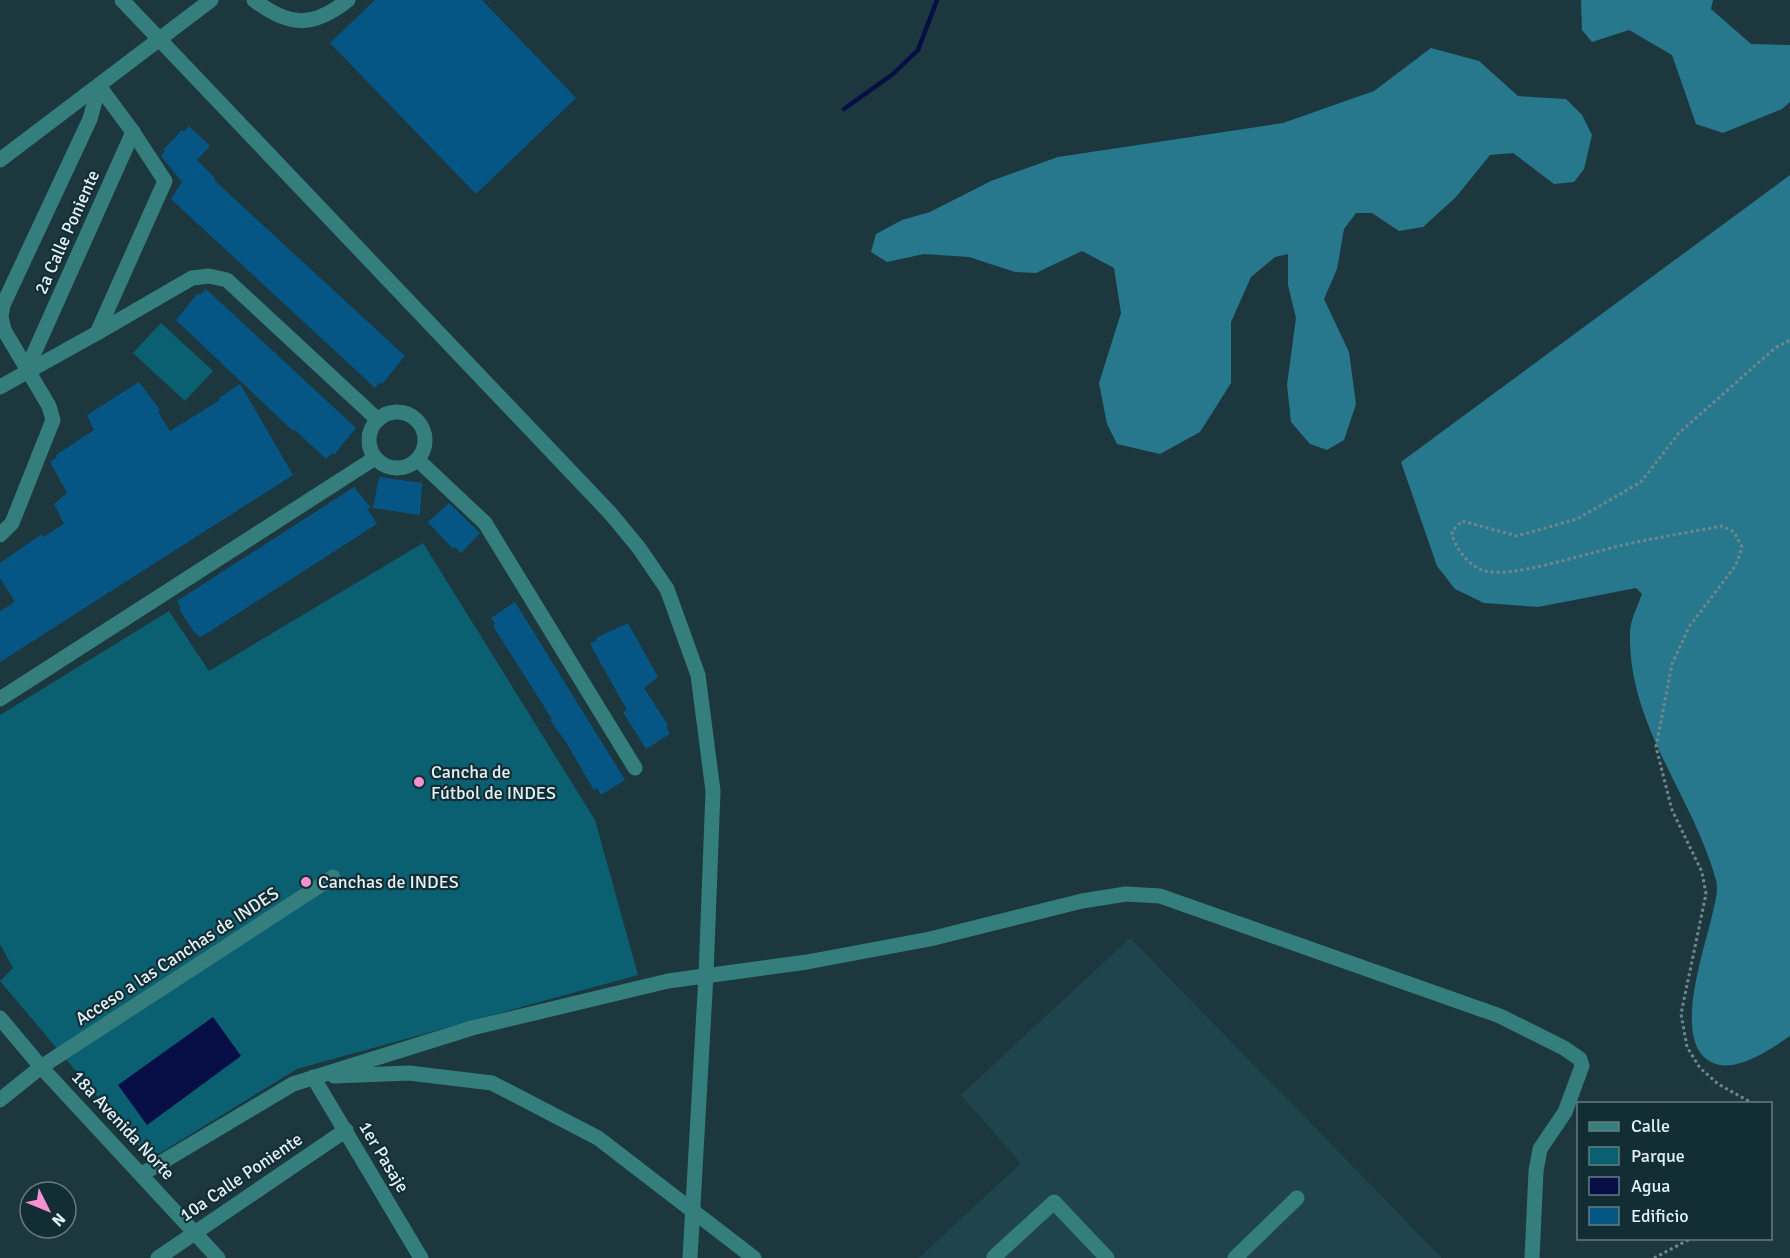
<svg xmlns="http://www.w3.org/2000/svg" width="1790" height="1258" font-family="Signika,sans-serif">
	<rect width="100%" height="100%" fill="#1d373f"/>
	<path fill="#20444d" d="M1130,938L1442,1258H919L1021,1163L961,1095Z"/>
	<g fill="#0a5f71">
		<path d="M161,323L213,371L185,401L133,353Z"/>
		<path d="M423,543L595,820L638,975L297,1069L160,1153H145L0,981L13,968L0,944V715L169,611L209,671Z"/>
	</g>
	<g fill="#27788d">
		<path d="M1581,0H1713L1711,9L1751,44L1790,45V102L1782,109L1723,133L1696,124L1672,55L1629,30L1592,42L1582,30Z"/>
		<path d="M1431,48L1479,61L1518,96L1566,99L1582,115L1592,135L1584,169L1574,182L1554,184L1513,153L1490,155L1456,197L1423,227L1399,231L1372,213H1356L1344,229L1337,269L1324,299L1349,352L1356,404L1344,440L1327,450L1310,444L1291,422L1287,385L1296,318L1288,285V254L1275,257L1251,277L1231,322V383L1200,432L1160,454L1117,444L1107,424L1099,383L1121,313L1114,268L1082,251L1036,273L1015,272L969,257L924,254L887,262L871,252L876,234L902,220L930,212L991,181L1058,157L1283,123L1374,91Z"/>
		<path d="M1790,175V1036C1769,1050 1728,1080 1704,1057C1676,1030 1704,950 1712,916C1714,906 1719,891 1716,880C1693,796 1628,726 1630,633C1630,620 1638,606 1642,594L1636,588L1538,607L1484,603L1455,589L1437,566L1401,462Z"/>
	</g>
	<path fill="#070e46" d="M213,1017L241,1056L147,1125L118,1085Z"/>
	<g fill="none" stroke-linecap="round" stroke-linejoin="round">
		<path stroke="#070e46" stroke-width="4.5" d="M844,109L893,74L918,50L937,0"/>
	</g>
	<g fill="#055685">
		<path d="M375,0H482L576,98L476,194L330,43Z"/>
		<path d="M189,126L210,146L197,160L215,178L214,180L405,356L382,384L380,382L375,388L171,199L182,182L161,156L165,151L163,150L182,130L184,132Z"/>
		<path d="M206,289L356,428L334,455L332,453L326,459L295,430L293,431L176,320L198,293L200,295Z"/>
		<path d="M139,382L160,410L158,412L170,431L220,400L219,398L240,384L293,475L0,662V611L15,602L0,578V563L42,534L43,537L64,524L54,504L67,493L50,462L57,457L56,455L94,430L87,415Z"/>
		<path d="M379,477L422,483L420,515L373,508Z"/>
		<path d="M354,487L371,508H367L377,524L209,632L200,637L194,632L179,609L181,608L177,601Z"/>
		<path d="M449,503L480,533L461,553L455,547L453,549L428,522Z"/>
		<path d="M515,602L625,780L601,795L597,788L594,790L566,742L550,720L552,719L493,626L495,624L491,618Z"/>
		<path d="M628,623L658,677L644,688L668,725L666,727L670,734L646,749L623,712L627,710L590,644L597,640L596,638Z"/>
	</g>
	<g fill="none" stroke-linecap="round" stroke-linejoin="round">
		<g stroke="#71868c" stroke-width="3" stroke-dasharray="3 3" stroke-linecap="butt">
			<path d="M1754,1104L1718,1084L1700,1068L1687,1047L1681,1014L1706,894L1702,872L1672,810L1656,747L1672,664L1689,627L1736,565L1742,547L1734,532L1722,526C1691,532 1659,537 1628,544C1596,550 1513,579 1485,571C1468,566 1453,546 1452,531L1462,521L1517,536L1577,519L1641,482L1679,433L1775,348L1790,340"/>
			<path d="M1770,1123V1126"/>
			<path d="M1654,1258L1692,1238"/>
		</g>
		<g stroke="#347f7d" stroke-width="15">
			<path d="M122,0L611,514L639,548L667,589L698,675L713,791L706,975L690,1258"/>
			<path d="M254,0C289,27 313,28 348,0"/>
			<path d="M0,160L211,0"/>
			<path d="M97,333L192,278L209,276L227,280L378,420"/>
			<path d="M26,371L133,132L99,86"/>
			<path d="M0,387L97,333L165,181L133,132"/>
			<circle cx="397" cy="440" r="28"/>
			<path d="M418,460L485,523L635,768"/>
			<path d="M0,535L12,523L53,420L49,406L4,330L1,317L3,305L90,119L99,86"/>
			<path d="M0,699L375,458"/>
			<path d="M0,1018L41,1067L218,1258"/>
			<path d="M334,1076L409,1073L492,1083L598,1138L754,1258"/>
			<path d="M313,1077L421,1258"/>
			<path d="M0,1100L41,1067L333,877"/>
			<path d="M142,1174L293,1084L472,1028L668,981L807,962L930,939L1082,901L1126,894L1160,896L1500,1016L1564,1048L1580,1059L1582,1066L1565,1112L1540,1149L1536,1171L1532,1258"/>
			<path d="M994,1257L1054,1202L1107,1258"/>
			<path d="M158,1258L346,1130"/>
			<path d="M1235,1258L1297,1198"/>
		</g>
	</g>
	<g fill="#f790ce" stroke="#132d34" stroke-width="2">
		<circle cx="419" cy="782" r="6"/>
		<circle cx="306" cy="882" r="6"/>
	</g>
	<g text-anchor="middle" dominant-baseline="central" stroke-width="4.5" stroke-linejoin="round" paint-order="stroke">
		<g font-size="18" fill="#e3f2f6" stroke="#132d34">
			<text transform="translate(67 232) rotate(-66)">2a Calle Poniente</text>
			<text transform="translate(177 956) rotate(-33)">Acceso a las Canchas de INDES</text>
			<text transform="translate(123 1125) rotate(47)">18a Avenida Norte</text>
			<text transform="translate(384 1157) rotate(59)">1er Pasaje</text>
			<text transform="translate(241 1177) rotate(-34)">10a Calle Poniente</text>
		</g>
		<g font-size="18" fill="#e3f2f6" stroke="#132d34" text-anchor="start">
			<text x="431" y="772">Cancha de<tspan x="431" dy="21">Fútbol de INDES</tspan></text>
			<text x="318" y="882">Canchas de INDES</text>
		</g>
	</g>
	<rect x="1577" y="1102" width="195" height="138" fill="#132d34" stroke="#667c82" stroke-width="1.5"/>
	<rect x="1589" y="1122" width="30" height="9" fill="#347f7d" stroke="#667c82" stroke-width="1.5"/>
	<text x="1631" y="1132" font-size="18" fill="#e3f2f6">Calle</text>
	<rect x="1589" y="1147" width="30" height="18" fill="#0a5f71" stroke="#667c82" stroke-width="1.5"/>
	<text x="1631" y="1162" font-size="18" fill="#e3f2f6">Parque</text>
	<rect x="1589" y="1177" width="30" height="18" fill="#070e46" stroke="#667c82" stroke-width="1.5"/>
	<text x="1631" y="1192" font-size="18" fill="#e3f2f6">Agua</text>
	<rect x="1589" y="1207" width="30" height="18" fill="#055685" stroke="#667c82" stroke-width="1.5"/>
	<text x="1631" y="1222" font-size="18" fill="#e3f2f6">Edificio</text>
	<g transform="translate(48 1210) rotate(133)"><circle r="28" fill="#132d34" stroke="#667c82" stroke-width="1.5"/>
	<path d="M0-4.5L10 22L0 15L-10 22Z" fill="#f790ce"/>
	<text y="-9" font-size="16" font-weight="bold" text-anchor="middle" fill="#e3f2f6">N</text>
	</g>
</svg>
